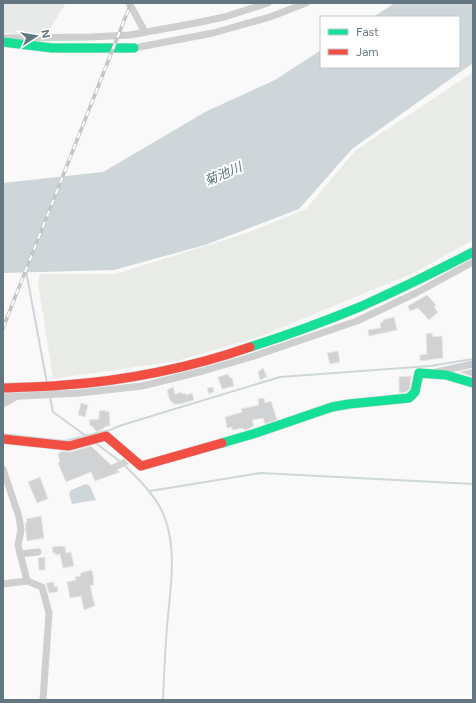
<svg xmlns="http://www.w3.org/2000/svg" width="476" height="703" font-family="Figtree,'Noto Sans JP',sans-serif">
	<rect width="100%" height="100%" fill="#f9f9f9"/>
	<path fill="#e8e9e9" d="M3,3H66L51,27L39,34L3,33Z"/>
	<path fill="#e8ebe6" d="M473,72V240L416,272L261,336L177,361L53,379L38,282L40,274H115L247,233L306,209L356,150Z"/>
	<g fill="#ced6d9">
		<path d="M395,3H473V63L352,149L299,209L205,245L114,270L3,273V183L103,172L207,111L275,80L321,50V67H459V17H373Z"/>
		<path d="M86,484L90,486L96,500L72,504L69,494L71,490Z"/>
	</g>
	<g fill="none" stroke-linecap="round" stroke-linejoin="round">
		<g stroke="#ced6d9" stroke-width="2">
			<path d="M26,271L47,383"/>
			<path d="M50,397L53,412L89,438"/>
			<path d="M3,434L64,441L110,430L122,425L280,377L430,366L473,359"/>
			<path d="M94,442L121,462"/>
			<path d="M124,465C138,478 152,492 161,509C179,545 170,589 167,627C165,651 164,676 163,700"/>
			<path d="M150,491L261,473L473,484"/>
		</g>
	</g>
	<g fill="#d0d2d3" stroke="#e8e8e8">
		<path d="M427,295L436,305L434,307L438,312L429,320L418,308L410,311L408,306Z"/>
		<path d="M394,317L397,330L369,336L368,330L381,328L380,323L383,322V320Z"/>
		<path d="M432,333L433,337L442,336L443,358L420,361V355L427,354L426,334Z"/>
		<path d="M338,351L340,362L330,364L327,353Z"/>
		<path d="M263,368L267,377L260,380L258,372Z"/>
		<path d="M473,369V377L459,372Z"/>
		<path d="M228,374L230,378H232L234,386L222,389L218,377Z"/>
		<path d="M411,376L410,389L406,392L399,393V377Z"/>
		<path d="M173,387L175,394L181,392L182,394L185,393L186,395L192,393L194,400L180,404H173L172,401H170L167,390Z"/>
		<path d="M213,387L214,392L209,394L207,388Z"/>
		<path d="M264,398L265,403L271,401L277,420L265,424L263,418L252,420L254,426L246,430H244L243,428L232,430V427L227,428L225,417L242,412L241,409L259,405L258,399Z"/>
		<path d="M81,403L88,405L85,417L78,415Z"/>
		<path d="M106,410V412L109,411L110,426H107L97,432L92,426H90L89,420L99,419V411Z"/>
		<path d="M91,446L111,465L124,459L129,464L117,470L120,472L95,481L91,472L66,482L58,463L60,462L58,454L62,451L70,452Z"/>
		<path d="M40,477L48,499L37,503L28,482Z"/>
		<path d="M41,516L44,538L27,541L25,523H27L26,519Z"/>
		<path d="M60,546L65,547L66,553L71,552L74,566L63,568L60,554L55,555V553H53L52,547Z"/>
		<path d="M45,557V570H39L38,558Z"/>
		<path d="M92,570L94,582H93L94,585L90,586L95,606L84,610L81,596L70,598L67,582L76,580L75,577L81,576L80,573Z"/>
		<path d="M54,582V587L57,586L58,592L49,593L46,583Z"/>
	</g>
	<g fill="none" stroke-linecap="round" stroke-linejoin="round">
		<defs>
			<g id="fast">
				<path d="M3,42L52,48H134"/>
				<path d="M250,347C288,335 326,321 362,306C400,289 437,271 473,252"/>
				<path d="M222,443L256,433L332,407L349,404L409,398L415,392L419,373L446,375L473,383"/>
			</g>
			<g id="jam">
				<path d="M3,388C23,387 44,387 64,385C125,381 193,367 250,347"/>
				<path d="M3,439L69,446L106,436L141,466L222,443"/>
			</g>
		</defs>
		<use href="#fast" stroke="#d5d6d7" stroke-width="10"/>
		<use href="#jam" stroke="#d5d6d7" stroke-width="10"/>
		<g stroke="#cecfd0" stroke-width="7">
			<path d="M129,3L145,32"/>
			<path d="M3,38L91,37L130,35L196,23L224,17L268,3"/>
			<path d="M134,48L213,33L270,17L306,3"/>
			<path d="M436,372L473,364"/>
			<path d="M3,397L80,393L142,386L203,371L251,357L357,321L416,293L473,262"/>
			<path d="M3,404L14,398"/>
			<path d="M3,469L19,517L21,530L18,545L27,581"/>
			<path d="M20,554L38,552"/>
			<path d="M3,584L27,581L42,587L49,613L43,700"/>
		</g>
		<use href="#fast" stroke="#16e098" stroke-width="9"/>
		<use href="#jam" stroke="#f24e42" stroke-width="9"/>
		<defs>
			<path id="rail" d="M3,328L131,3"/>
		</defs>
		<use href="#rail" stroke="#c3c5c6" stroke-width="3.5"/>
		<use href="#rail" stroke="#fff" stroke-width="2" stroke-dasharray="6" stroke-linecap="butt"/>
	</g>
	<g text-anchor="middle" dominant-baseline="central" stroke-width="4" stroke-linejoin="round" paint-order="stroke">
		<g font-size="13" font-style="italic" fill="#60757c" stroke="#fff">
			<text transform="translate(223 174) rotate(-23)">菊池川</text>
		</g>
	</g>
	<rect width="476" height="703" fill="none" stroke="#657683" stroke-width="8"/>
	<rect x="320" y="16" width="140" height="52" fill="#ffffff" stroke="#c1c8cd"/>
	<rect x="328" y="29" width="20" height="6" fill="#16e098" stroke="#c1c8cd"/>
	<text x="356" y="36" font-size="12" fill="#657683">Fast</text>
	<rect x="328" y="49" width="20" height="6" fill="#f24e42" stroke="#c1c8cd"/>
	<text x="356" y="56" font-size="12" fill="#657683">Jam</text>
	<g transform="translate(36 36) rotate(78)" stroke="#ffffff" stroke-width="3" paint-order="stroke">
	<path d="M0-3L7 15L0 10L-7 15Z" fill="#657683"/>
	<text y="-6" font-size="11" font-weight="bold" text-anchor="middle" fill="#657683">N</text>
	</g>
</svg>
